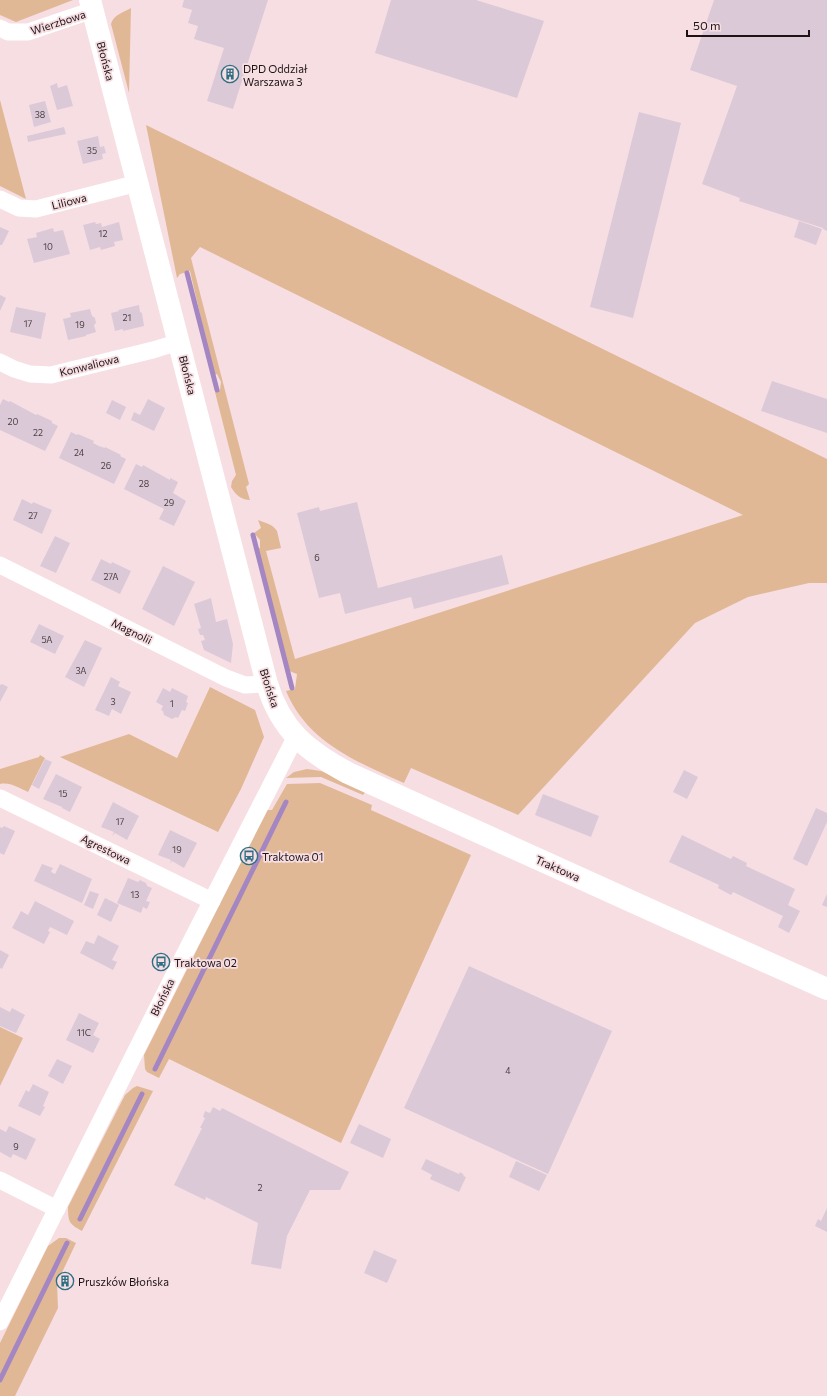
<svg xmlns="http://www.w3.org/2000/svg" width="827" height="1396" font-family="Commissioner,sans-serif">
	<rect width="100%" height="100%" fill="#f7dee3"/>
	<g fill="#e1b896">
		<path d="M0,0H73L16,22L0,15Z"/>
		<path d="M131,8L129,93L111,24C113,15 124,12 131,8Z"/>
		<path d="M0,100L26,199L0,186Z"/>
		<path d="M146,125L827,459V583H809L748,597L695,623L518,815L411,768L404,783C357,762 307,742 286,691L295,689L297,674L289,671L258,550V548H260V540L254,533L261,528L258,520C265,523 273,524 277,531L281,548L266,551L295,659L743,515L200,247L191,258L249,484L246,487L250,500C241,500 235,494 231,487L232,481L236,475L215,392L220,390L221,382L217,374L214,375L190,271L180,274L177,278Z"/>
		<path d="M210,687L255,710L264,737L241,789L218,832L60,757L129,734L177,758Z"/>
		<path d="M40,755L45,758L28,792C19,788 10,782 0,784V769L39,757Z"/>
		<path d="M307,769L321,771L366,791L363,795L321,777L286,778L294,772Z"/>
		<path d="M320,783L372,805L371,810L471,855L341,1143L169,1059L159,1078L147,1072L145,1069L144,1055L242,860L248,863L254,851L248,848L266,810H272L287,784Z"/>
		<path d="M0,1027L23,1038L0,1086Z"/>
		<path d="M137,1086L153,1091L82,1231C69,1224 68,1222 68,1207L125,1095L133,1088Z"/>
		<path d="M59,1238H66L76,1243L57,1283L58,1308L15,1396H0V1343L48,1246Z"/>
	</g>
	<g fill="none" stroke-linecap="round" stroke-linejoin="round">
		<g stroke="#a486c2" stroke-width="5">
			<path d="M187,273L217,390"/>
			<path d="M253,535L292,688"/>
			<path d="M155,1069L286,802"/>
			<path d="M80,1219L142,1094"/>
			<path d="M0,1380L67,1243"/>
		</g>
	</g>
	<g fill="#dcc9d7">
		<path d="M184,0H268L233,109L207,101L224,48L194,39L198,26L188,23L192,10L182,7Z"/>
		<path d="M391,0H476L544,21L517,98L375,53Z"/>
		<path d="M714,0H827V231L823,229V228L739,201L740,198L702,184L737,86L690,70Z"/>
		<path d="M57,83L58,88L67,85L73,106L57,110L50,86Z"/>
		<path d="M45,101L51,122L34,127L29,105Z"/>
		<path d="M639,112L681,123L633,318L590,307Z"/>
		<path d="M64,127L66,134L28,142L27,136Z"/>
		<path d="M98,136L100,147L104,146L106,153L102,154L103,159L83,164L77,141Z"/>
		<path d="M799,221L822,229L816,245L794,237Z"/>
		<path d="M95,222L96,224L101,223L102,227L119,222L123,240L114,242L115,246L101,250L100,247L90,250L83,225Z"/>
		<path d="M0,227L9,231L2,245H0Z"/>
		<path d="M53,228L54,232L63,230L70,254L34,263L27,239L37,237L36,233Z"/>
		<path d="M0,295L6,298L0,311Z"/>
		<path d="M139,305L140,312L142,313L144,326L123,331V329L115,331L111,313L119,311L118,310Z"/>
		<path d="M16,307L46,313L41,339L10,332Z"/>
		<path d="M90,309L92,316L95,318L96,323L94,325L96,332L86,335V336L68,340L63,319L71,317L70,313Z"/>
		<path d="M772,381L827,399V433L761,411Z"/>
		<path d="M3,399L9,402L10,401L36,415L37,414L52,421V423L58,426L45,451L0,430V405Z"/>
		<path d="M148,399L165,408L154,431L131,420L134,412L140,415Z"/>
		<path d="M112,400L126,407L120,420L106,413Z"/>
		<path d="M71,432L77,435L78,434L94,441L93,443L99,446L105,448V447L121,455L120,456L126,459L114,484L59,458Z"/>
		<path d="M136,464L142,467L143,465L170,480V478L178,482L173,493L186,501L174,526L159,519L164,509L124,489Z"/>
		<path d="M22,499L32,504L33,502L52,510L42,534L13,520Z"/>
		<path d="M357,502L378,588L502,555L509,584L414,609L411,597L345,614L340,593L319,598L297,513L319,507L320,511Z"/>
		<path d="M55,536L70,543L56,573L40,566Z"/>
		<path d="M101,559L111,564L112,562L131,571L120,594L91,580Z"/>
		<path d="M163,566L195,582L174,626L142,609Z"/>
		<path d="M211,598L216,622L227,619L233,644L231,663L204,650L201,641L205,640L203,635H200L198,629L201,628L194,604Z"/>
		<path d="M39,624L64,636L55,654L30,642Z"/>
		<path d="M85,640L102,648L84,687L65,677Z"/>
		<path d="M111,677L120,682L118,686L131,692L121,714L112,709L109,716L95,710Z"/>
		<path d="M2,684L8,687L0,702V685Z"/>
		<path d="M163,688L170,692L172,688L188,696L186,702L188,703L185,711L182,710L178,718L176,717L172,719L164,715L163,711L161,710L163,706L156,702Z"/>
		<path d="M45,759L52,762L39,789L32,785Z"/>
		<path d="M684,770L698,777L687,799L673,792Z"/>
		<path d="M56,774L82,787L70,812L62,808V807L43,799Z"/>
		<path d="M543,794L599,816L591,837L535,815Z"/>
		<path d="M113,802L139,816L127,840L115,833L112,836L114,832L101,827Z"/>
		<path d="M816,808L827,813V822L807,866L793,859Z"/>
		<path d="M4,826L15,831L4,855L0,853V827L2,828Z"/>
		<path d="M170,830L197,843L184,868L172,861L170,864L171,860L158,855Z"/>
		<path d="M682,835L731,859L733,856L747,863L746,866L795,889L788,905L800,911L789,933L778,927L783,916L733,892L731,895L718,888L719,885L669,862Z"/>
		<path d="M42,864L53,868L51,872L55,874L60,864L92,879L82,903L34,881Z"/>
		<path d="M128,878L138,882L140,880L146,883L147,886L152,888L146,901L150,902L147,909L143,907L141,913L117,903Z"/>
		<path d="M90,891L99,894L93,909L84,905Z"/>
		<path d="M827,894V907L822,905Z"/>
		<path d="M105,898L119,905L111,922L97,915Z"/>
		<path d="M35,901L74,921L67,935L50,927L48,931L50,932L44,944L12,928L21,911L28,915Z"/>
		<path d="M98,935L119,946L112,960L117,962L113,970L80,953L86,941L94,944Z"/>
		<path d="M0,950L9,955L2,969L0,968Z"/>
		<path d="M469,966L612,1031L548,1174L404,1108Z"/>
		<path d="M0,1007L10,1012L12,1008L25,1015L16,1033L0,1026Z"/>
		<path d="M79,1013L99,1023L93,1035L100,1039L93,1053L66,1040Z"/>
		<path d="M57,1059L72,1066L63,1084L48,1076Z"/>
		<path d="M33,1084L49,1092L43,1106L45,1107L40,1116L18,1106L26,1090L29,1092Z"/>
		<path d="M213,1107L220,1111L222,1108L349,1172L340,1190H310L287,1236L281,1269L251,1264L258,1223L206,1197L205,1200L174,1185L202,1128H200L205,1118L203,1117L205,1111L210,1113Z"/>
		<path d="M359,1124L391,1139L383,1158L350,1143Z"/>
		<path d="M9,1126L36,1139L26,1160L13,1154L11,1158L0,1152V1129L6,1132Z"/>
		<path d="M426,1159L459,1174L460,1172L464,1175L463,1176L466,1177L459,1192L430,1179L432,1175L421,1169Z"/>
		<path d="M516,1161L547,1175L539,1191L509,1177Z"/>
		<path d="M827,1208V1232L815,1226L818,1219L821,1221Z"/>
		<path d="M374,1250L397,1260L387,1283L364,1273Z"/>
		<path d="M63,1276L70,1280L67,1286L60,1283Z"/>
	</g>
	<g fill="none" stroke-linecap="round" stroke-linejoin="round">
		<g stroke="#fff" stroke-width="17">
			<path d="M0,28L8,32H28L93,10"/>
			<path d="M0,199L19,208L36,209L138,183"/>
			<path d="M0,362L14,369L30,374L51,375L153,350L179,342"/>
			<path d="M0,565L226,678L245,685L267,684"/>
			<path d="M0,798L212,901"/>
			<path d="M0,1180L57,1209"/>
			<path d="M0,1322L180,963L296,736"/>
		</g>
		<path stroke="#fff" stroke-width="22" d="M90,0L267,684C281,730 307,751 348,773L666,917L827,989"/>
	</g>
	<defs>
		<symbol id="building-ring" viewBox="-11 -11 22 22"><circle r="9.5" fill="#f7dee3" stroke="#2e6f83" stroke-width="1.5"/><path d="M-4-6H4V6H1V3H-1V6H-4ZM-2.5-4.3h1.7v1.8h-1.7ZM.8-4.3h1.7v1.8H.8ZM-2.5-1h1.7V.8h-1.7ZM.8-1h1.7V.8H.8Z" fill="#2e6f83"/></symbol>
		<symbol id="bus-ring" viewBox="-11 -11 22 22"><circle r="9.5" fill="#f7dee3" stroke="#2e6f83" stroke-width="1.5"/><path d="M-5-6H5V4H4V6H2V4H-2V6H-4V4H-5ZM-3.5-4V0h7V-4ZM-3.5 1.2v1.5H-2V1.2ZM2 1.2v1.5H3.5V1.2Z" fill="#2e6f83"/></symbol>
	</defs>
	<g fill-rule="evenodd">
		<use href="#building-ring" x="220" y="64" width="20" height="20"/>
		<use href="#bus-ring" x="239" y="846" width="20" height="20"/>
		<use href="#bus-ring" x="151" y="952" width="20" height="20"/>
		<use href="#building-ring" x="55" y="1271" width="20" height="20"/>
	</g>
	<g text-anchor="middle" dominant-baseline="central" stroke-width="3.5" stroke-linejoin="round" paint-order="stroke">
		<g font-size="9" fill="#4c4046">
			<text x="40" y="114">38</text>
			<text x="92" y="150">35</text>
			<text x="103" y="233">12</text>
			<text x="48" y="246">10</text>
			<text x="127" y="317">21</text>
			<text x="28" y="323">17</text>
			<text x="80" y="324">19</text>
			<text x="13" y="421">20</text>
			<text x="38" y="432">22</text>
			<text x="79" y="452">24</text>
			<text x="106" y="465">26</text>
			<text x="144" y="483">28</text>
			<text x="169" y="502">29</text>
			<text x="33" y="515">27</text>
			<text x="317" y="557">6</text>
			<text x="111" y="576">27A</text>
			<text x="47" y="639">5A</text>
			<text x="81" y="670">3A</text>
			<text x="113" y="701">3</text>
			<text x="172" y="703">1</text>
			<text x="63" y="793">15</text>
			<text x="120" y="821">17</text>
			<text x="177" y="849">19</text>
			<text x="135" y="894">13</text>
			<text x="84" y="1032">11C</text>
			<text x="508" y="1070">4</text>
			<text x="16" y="1146">9</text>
			<text x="260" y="1187">2</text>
		</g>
		<g font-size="11" fill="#1c1315" stroke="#f7dee3">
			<text transform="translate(58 22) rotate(-18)">Wierzbowa</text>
			<text transform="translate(106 61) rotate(75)">Błońska</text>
			<text transform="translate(69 201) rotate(-14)">Liliowa</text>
			<text transform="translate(89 365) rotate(-14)">Konwaliowa</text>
			<text transform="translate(188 375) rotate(76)">Błońska</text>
			<text transform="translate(132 631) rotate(26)">Magnolii</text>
			<text transform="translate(270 688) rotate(72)">Błońska</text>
			<text transform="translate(106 849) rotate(26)">Agrestowa</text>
			<text transform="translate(558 868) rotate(24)">Traktowa</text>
			<text transform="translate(162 997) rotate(-64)">Błońska</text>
		</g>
		<g font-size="11" fill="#1c1315" stroke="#f7dee3" text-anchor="start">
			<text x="243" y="68">DPD Oddział<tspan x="243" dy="13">Warszawa 3</tspan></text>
			<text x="262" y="856">Traktowa 01</text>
			<text x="174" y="962">Traktowa 02</text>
			<text x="78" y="1281">Pruszków Błońska</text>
		</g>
	</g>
	<path d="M687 30v6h122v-6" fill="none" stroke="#1c1315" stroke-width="2"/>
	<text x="693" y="30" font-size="12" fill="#1c1315" stroke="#f7dee3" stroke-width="3" paint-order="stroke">50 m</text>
</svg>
